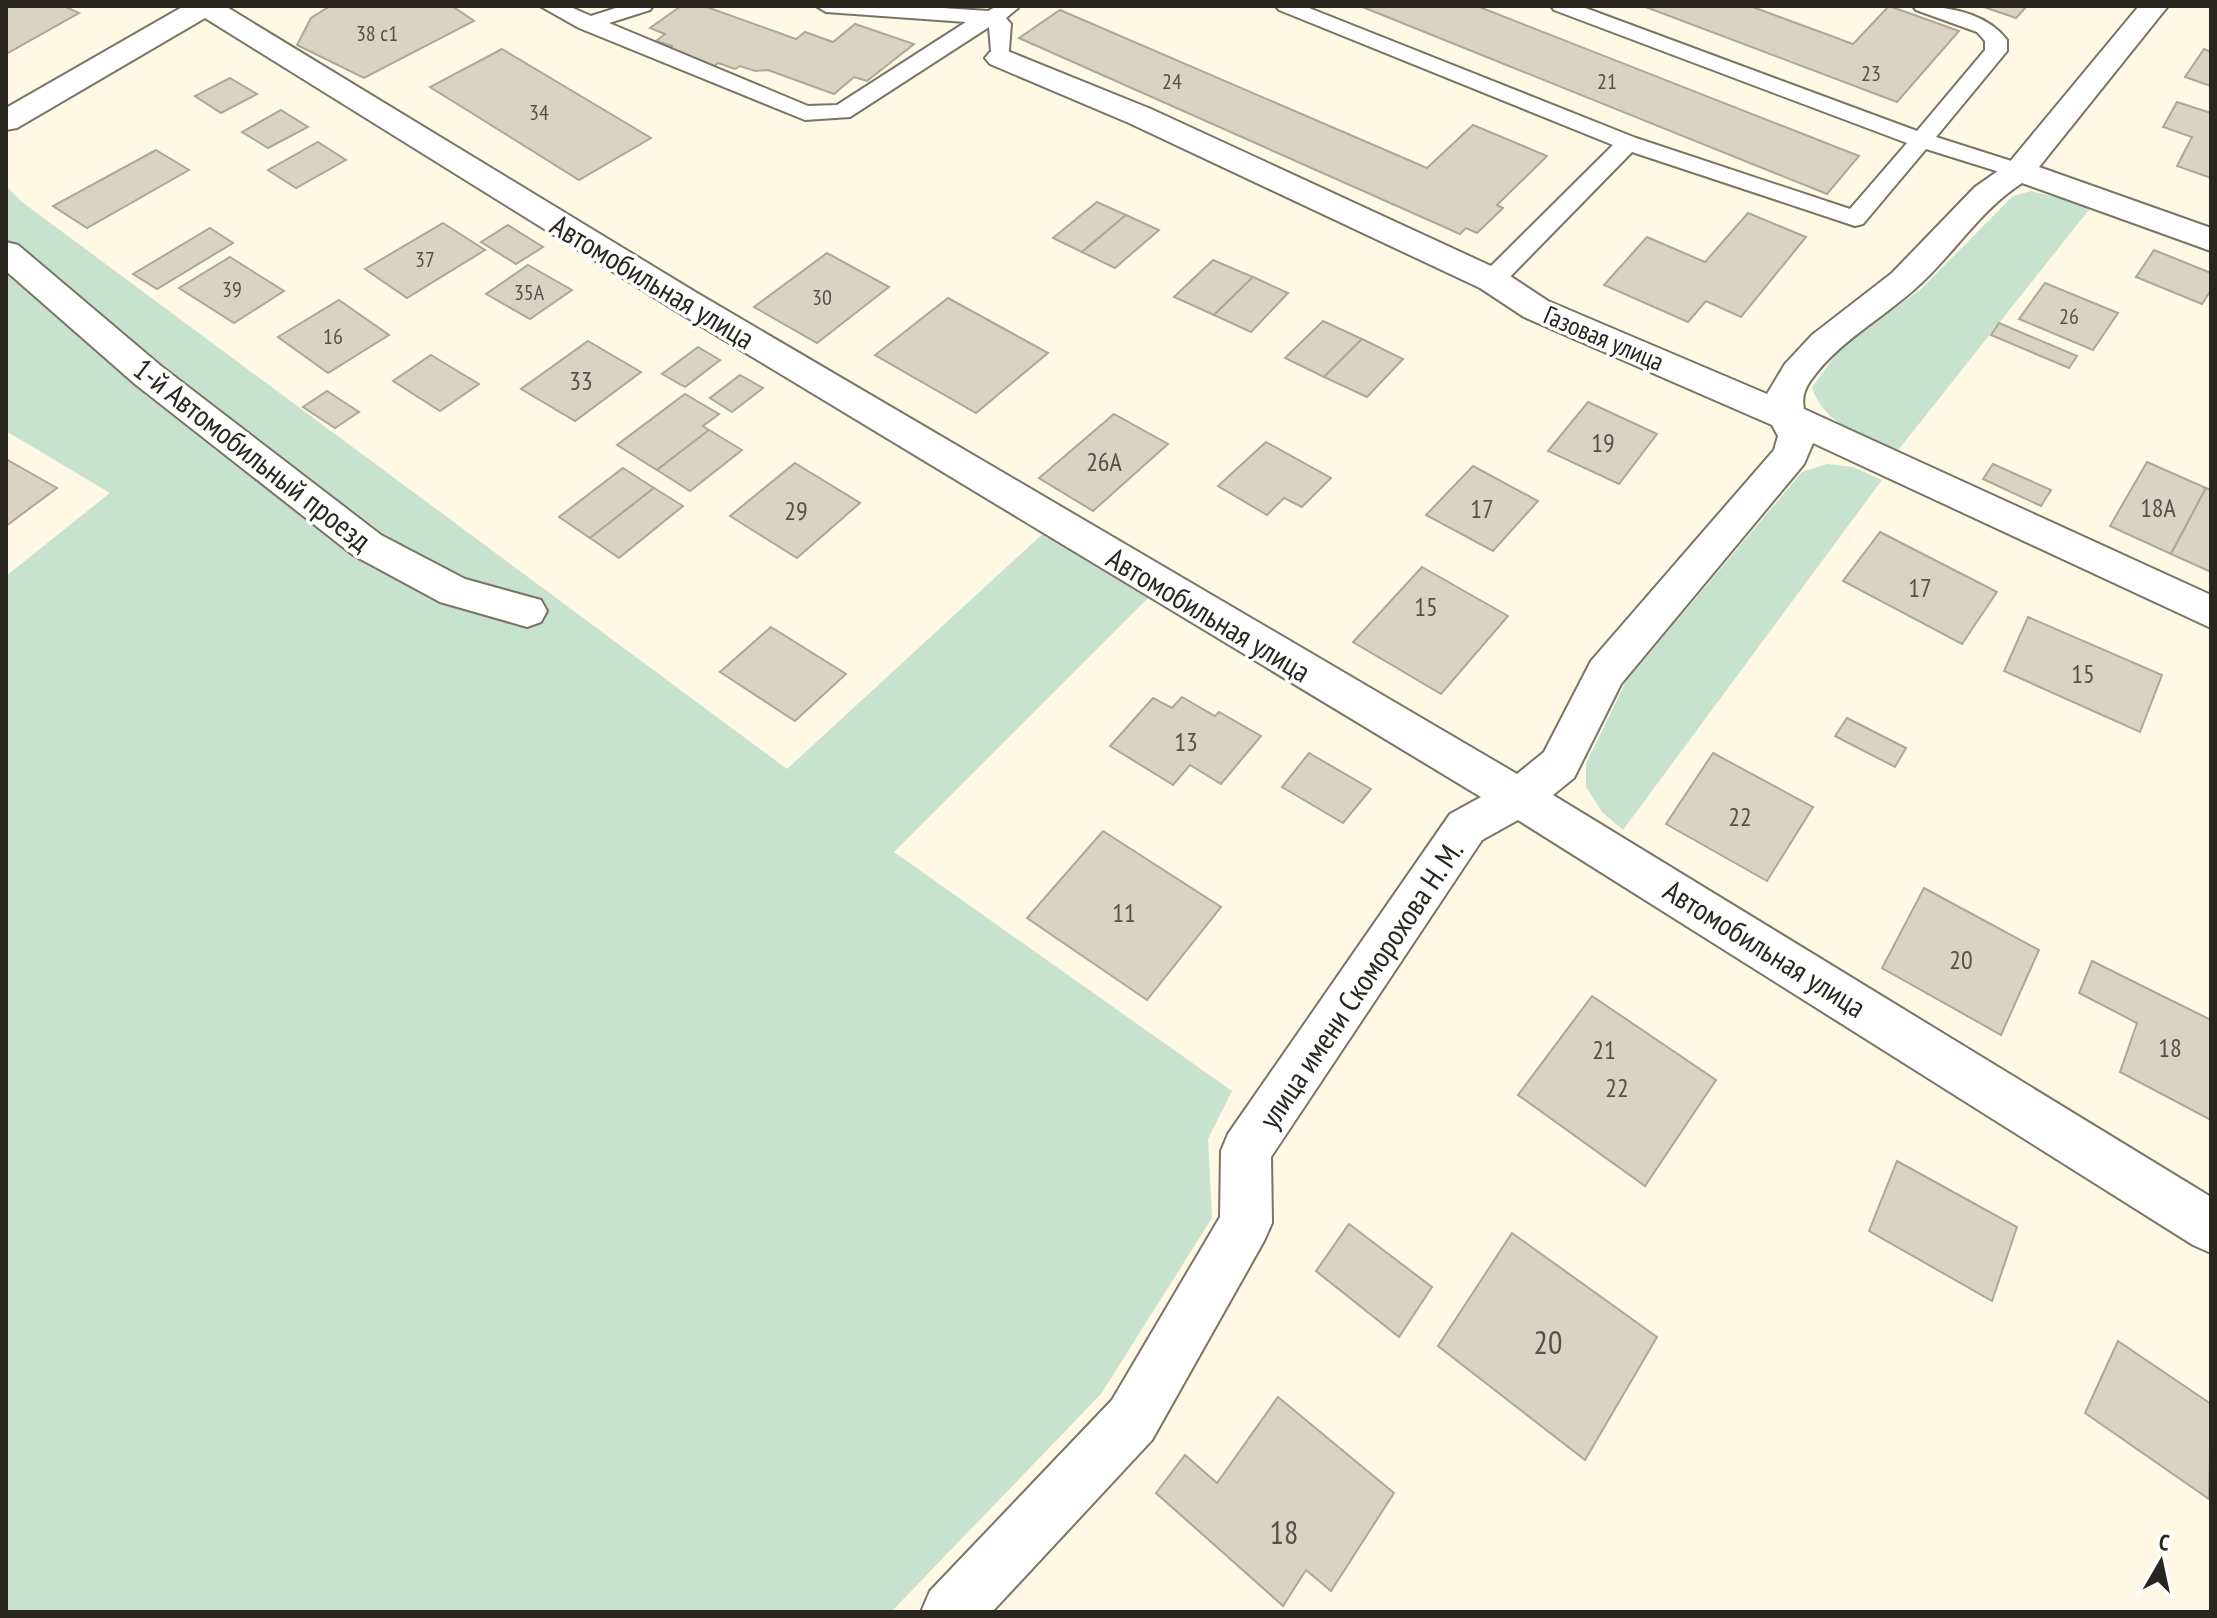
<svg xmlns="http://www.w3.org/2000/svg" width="2217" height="1618" font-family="'PT Sans Narrow',sans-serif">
	<rect width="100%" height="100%" fill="#fef8e5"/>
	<g fill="#c7e2cf">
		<path d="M6,186L22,202L787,769L1048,529L1149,597L894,852L1232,1091L1208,1139L1212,1218L1101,1394L891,1612H6V576L110,493L6,431Z"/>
		<path d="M2031,191L2092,206L1895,454C1864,437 1823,424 1812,387L1843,345L1920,290L2013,196Z"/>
		<path d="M1827,464L1853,467L1882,480L1623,830L1602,812L1586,787V764L1626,681L1802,472Z"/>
	</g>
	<g fill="#d9d3c1" stroke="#ada896" stroke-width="2">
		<path d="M6,6H64L79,13L6,54Z"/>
		<path d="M330,6H452L474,21L364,78L297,45L311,18Z"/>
		<path d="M681,6H704L796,39L805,32L833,42L855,24L914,44L867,81L854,77L834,94L768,70L755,71L740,66L735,69L718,63L713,67L667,50L672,46L656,41L665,34L650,28Z"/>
		<path d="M1360,6H1477L1859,156L1827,194Z"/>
		<path d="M1643,6H1750L1853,44L1889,6L1959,31L1897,102Z"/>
		<path d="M1981,6H2027L2016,18Z"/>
		<path d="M1060,10L1427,168L1473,125L1547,156L1497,205L1503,208L1477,233L1466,228L1460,234L1019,38Z"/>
		<path d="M502,49L651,138L579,180L430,87Z"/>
		<path d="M2204,49L2211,52V86L2185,77Z"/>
		<path d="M230,78L257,94L221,113L195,96Z"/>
		<path d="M2177,102L2211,113V178L2177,166L2192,137L2163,127Z"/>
		<path d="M281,110L308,127L268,148L242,132Z"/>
		<path d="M318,142L346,160L296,188L268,170Z"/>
		<path d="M156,150L189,170L87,228L53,206Z"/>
		<path d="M1097,202L1126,215L1082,252L1053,238Z"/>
		<path d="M1748,213L1806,237L1741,317L1706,301L1688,322L1604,285L1647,237L1705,262Z"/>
		<path d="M1126,215L1159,230L1115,268L1082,252Z"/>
		<path d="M443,223L485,250L407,298L365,269Z"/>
		<path d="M508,225L543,247L516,264L481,242Z"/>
		<path d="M210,228L233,243L157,289L133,274Z"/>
		<path d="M2154,250L2211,273V290L2202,304L2136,277Z"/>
		<path d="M827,253L889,287L817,343L754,307Z"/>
		<path d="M230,257L284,291L234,323L179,288Z"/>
		<path d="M1213,260L1253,277L1214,315L1174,297Z"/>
		<path d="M528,265L572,290L530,319L486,294Z"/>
		<path d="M1253,277L1288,293L1251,332L1214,315Z"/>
		<path d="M2045,283L2118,313L2093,350L2019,319Z"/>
		<path d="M948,298L1048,353L976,413L875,355Z"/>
		<path d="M339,300L389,335L328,373L278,337Z"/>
		<path d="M1323,321L1362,339L1324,377L1285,358Z"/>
		<path d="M1999,323L2077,356L2069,368L1991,335Z"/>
		<path d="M1362,339L1403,359L1367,397L1324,377Z"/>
		<path d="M588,341L641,372L575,421L521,389Z"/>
		<path d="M698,347L720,360L685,387L662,374Z"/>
		<path d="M431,355L479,384L440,411L393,381Z"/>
		<path d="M740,375L763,388L732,412L710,398Z"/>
		<path d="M327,391L359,412L335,428L303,407Z"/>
		<path d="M685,394L719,414L703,426L709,430L657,470L617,445Z"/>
		<path d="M1588,402L1657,434L1619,484L1548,451Z"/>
		<path d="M1114,414L1168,444L1093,511L1039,478Z"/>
		<path d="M709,430L742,450L690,491L657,470Z"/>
		<path d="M1266,442L1331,478L1302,507L1284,498L1267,515L1218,486Z"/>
		<path d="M6,459L57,488L6,526Z"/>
		<path d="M2147,462L2206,488L2171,554L2110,526Z"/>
		<path d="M795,463L860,503L797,558L730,516Z"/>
		<path d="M1993,464L2051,490L2041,506L1983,479Z"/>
		<path d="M1473,466L1538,501L1493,551L1426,515Z"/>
		<path d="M623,468L654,488L590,538L559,517Z"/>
		<path d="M654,488L683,506L619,558L590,538Z"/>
		<path d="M2206,488L2211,490V572L2171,554Z"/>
		<path d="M1880,532L1997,592L1962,644L1843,581Z"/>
		<path d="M1422,567L1508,616L1441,694L1353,642Z"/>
		<path d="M2028,617L2162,675L2140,732L2004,671Z"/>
		<path d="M771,627L846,674L795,721L720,672Z"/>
		<path d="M1182,697L1215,716L1219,712L1261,736L1221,784L1190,765L1173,785L1110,746L1153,698L1172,708Z"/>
		<path d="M1847,718L1906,748L1895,767L1835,736Z"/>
		<path d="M1309,753L1371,789L1343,823L1282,787Z"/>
		<path d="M1713,753L1813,807L1767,881L1666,824Z"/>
		<path d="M1103,831L1221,907L1147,1000L1027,918Z"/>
		<path d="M1924,888L2039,950L2001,1035L1882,968Z"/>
		<path d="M2092,961L2211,1020V1120L2120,1072L2137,1023L2079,993Z"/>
		<path d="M1592,996L1716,1080L1645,1186L1518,1095Z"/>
		<path d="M1897,1161L2017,1227L1992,1301L1869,1231Z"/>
		<path d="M1349,1224L1432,1287L1399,1337L1316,1271Z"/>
		<path d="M1512,1233L1657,1337L1585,1460L1438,1346Z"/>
		<path d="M2118,1341L2211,1404L2209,1499L2085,1413Z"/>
		<path d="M1278,1397L1394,1493L1331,1591L1306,1570L1283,1606L1156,1493L1185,1455L1217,1483Z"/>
	</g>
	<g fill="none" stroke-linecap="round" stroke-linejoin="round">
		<defs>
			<g id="lane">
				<path d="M540,6H568L591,16L622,6H653L650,10L609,23L808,106L837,105L966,22L826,12L816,6H913L988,11L997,6L1018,8L1006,18L1011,24L1008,63H992L989,27L850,117L805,120L579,28Z"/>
				<path d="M1276,6H1304L1636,138L1850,209L1907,143L1554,10L1551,6H1580L1917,131L1985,50V41L1977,32L1916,10L1913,6C1945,6 1986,12 2007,40V51L1936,137L2027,166L2031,171L2019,178L1926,149L1863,224L1855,226L1632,152L1501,286H1483L1480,280L1483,274L1613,145L1279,10Z"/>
			</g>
			<g id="street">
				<path d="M184,6H225L697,293L1517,774L1544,752L1591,661L1774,450L1778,436L1772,425L1524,317L1480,288L1129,123L990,64L985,58L990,52H1010L1151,109L1504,272L1548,301L1767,394L1785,364L1812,335L1892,273L1975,187L2008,164L2139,6H2168L2039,167L2211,228V251L2022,183C1980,210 1954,254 1917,287C1882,319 1839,341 1811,380C1804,390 1802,398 1804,409L2211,595V628L1813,443L1804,464L1621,684L1574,778L1553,795L2211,1197V1253L2193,1245L1518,820L1482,840L1271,1157L1272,1223L1264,1241L1152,1440L992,1612H921L930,1591L1112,1400L1220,1217L1221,1151L1228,1134L1450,814L1481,797L673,309L205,18L17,128L6,130V108Z"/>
				<path d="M6,242L18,245L161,366L381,535L465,579L541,600L547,611L541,622L527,627L440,602L353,555L135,384L6,271Z"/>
			</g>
		</defs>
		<use href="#lane" stroke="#7a7464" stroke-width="4"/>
		<use href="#street" stroke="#7a7464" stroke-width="4"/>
		<use href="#lane" fill="#fff" fill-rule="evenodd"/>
		<use href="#street" fill="#fff" fill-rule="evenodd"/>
	</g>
	<g text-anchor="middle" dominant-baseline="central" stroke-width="7" stroke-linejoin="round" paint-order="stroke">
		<g font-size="22" fill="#545148">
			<text x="377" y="33">38 с1</text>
			<text x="1871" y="73">23</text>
			<text x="1172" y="81">24</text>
			<text x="1607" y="81">21</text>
			<text x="539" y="112">34</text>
			<text x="425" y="259">37</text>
			<text x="232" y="289">39</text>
			<text x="529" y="292">35А</text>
			<text x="822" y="297">30</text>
			<text x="2069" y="316">26</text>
			<text x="333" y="336">16</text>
		</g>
		<g font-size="26" fill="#28261f" stroke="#fff">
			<text transform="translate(1604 338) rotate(23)">Газовая улица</text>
		</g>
		<g font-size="26" fill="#545148">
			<text x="581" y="380">33</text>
			<text x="1603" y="442">19</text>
			<text x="1104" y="461">26А</text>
			<text x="2158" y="507">18А</text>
			<text x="1482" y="508">17</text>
			<text x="796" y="510">29</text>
			<text x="1920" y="587">17</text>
			<text x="1426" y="606">15</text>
			<text x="2083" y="673">15</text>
			<text x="1186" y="741">13</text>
			<text x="1740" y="816">22</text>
			<text x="1124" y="912">11</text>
			<text x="1961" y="959">20</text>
			<text x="2170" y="1047">18</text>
			<text x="1604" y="1049">21</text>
			<text x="1617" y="1087">22</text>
		</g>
		<g font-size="30" fill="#28261f" stroke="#fff">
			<text transform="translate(653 281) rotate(31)">Автомобильная улица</text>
			<text transform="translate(253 454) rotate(38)">1-й Автомобильный проезд</text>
			<text transform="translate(1209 614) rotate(31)">Автомобильная улица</text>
			<text transform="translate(1765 948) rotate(32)">Автомобильная улица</text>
			<text transform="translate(1360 984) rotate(-56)">улица имени Скоморохова Н. М.</text>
		</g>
		<g font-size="32" fill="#545148">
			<text x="1548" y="1342">20</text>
			<text x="1284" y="1532">18</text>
		</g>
	</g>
	<rect width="2217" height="1618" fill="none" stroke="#28261f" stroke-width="16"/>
	<g transform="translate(2161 1562) rotate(9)" stroke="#ffffff" stroke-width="6" paint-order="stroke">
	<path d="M0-6L14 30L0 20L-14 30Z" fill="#28261f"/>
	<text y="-12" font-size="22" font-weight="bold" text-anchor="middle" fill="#28261f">С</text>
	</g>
</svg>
